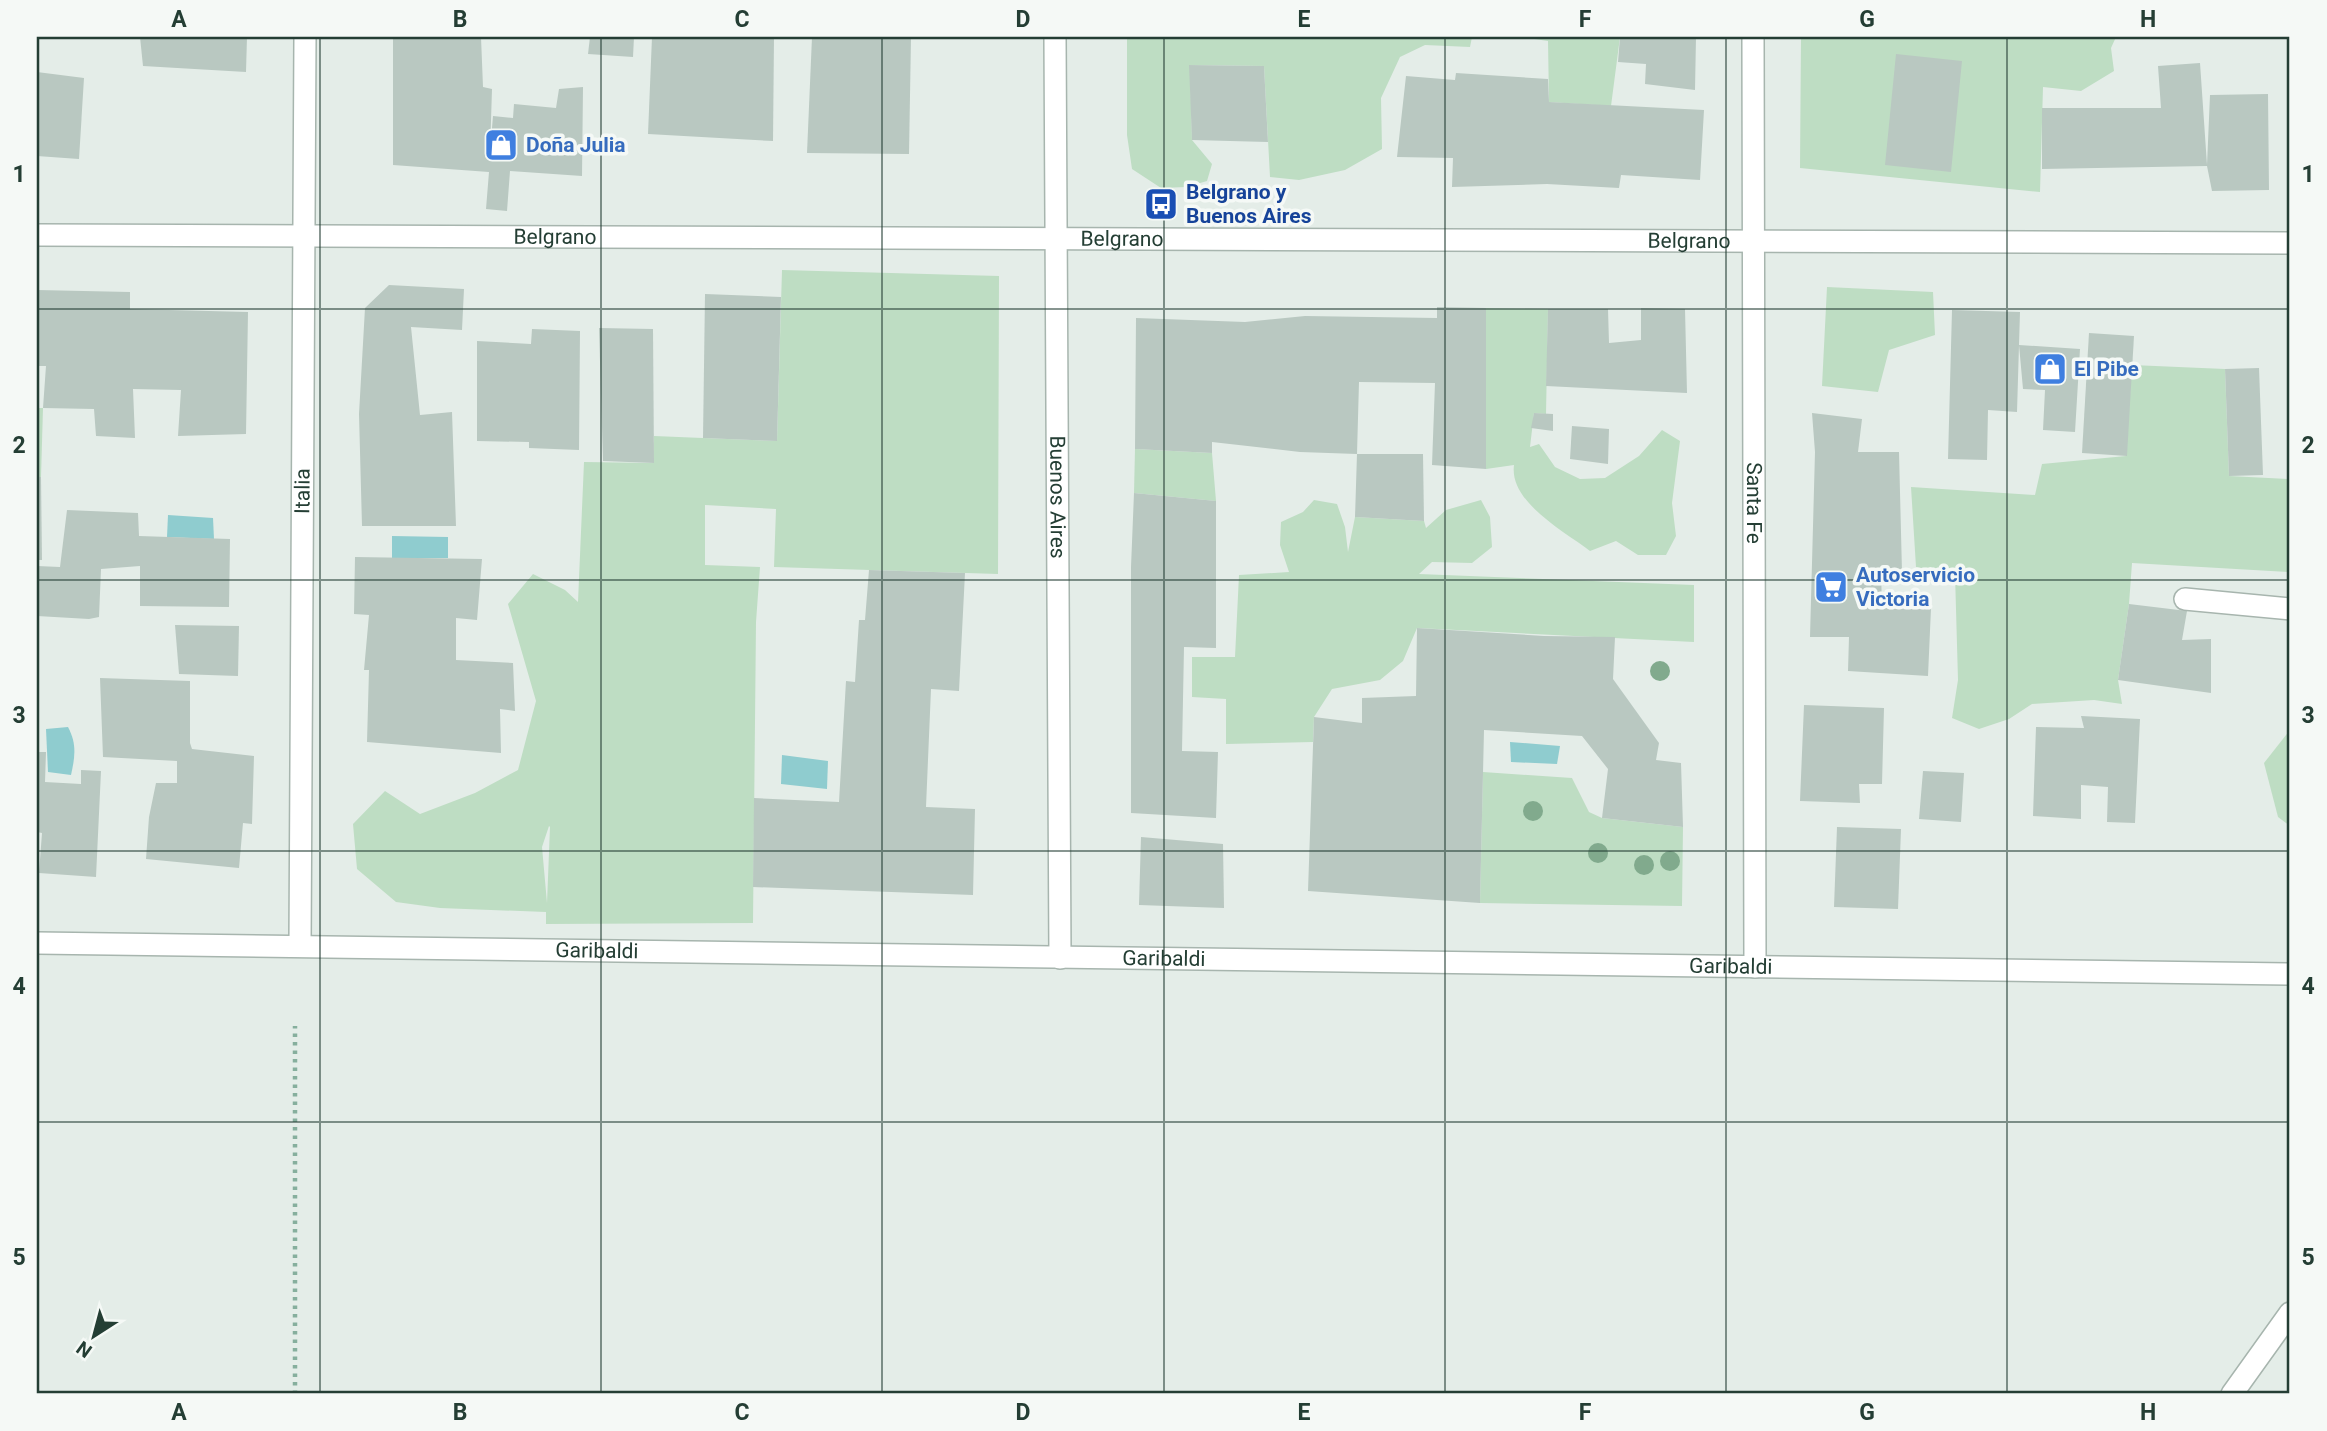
<svg xmlns="http://www.w3.org/2000/svg" width="2327" height="1431" font-family="Roboto,sans-serif">
	<rect width="100%" height="100%" fill="#e4ede8"/>
	<g fill="#beddc3" fill-rule="evenodd">
		<path d="M1127,37H1472L1470,47L1425,45L1400,57L1381,98L1382,149L1345,170L1299,180L1270,177L1264,66L1190,65L1192,140L1212,164L1207,181L1186,187L1161,188L1132,169L1127,135Z"/>
		<path d="M1521,37H1620L1611,106L1549,102L1548,41Z"/>
		<path d="M1801,37H2116L2111,48L2114,71L2081,91L2043,87L2040,192L1800,168Z"/>
		<path d="M782,270L999,276L998,574L774,567L776,509L705,505V565L760,567L756,622L753,923L546,924V912L440,908L396,902L357,869L353,824L385,791L420,814L475,793L518,770L536,701L508,604L533,574L565,590L578,602L584,462L653,463L654,436L777,441ZM549,826L550,827L547,903L542,847Z"/>
		<path d="M1827,287L1933,292L1935,335L1889,350L1878,392L1822,386Z"/>
		<path d="M1486,308L1548,309L1546,414L1534,413L1530,447L1539,444L1555,467L1580,479L1605,478L1639,456L1662,430L1680,441L1672,503L1676,536L1666,555H1638L1616,541L1590,551C1564,531 1509,502 1514,465L1486,469Z"/>
		<path d="M2132,365L2225,369L2229,476L2290,479V572L2132,563L2129,604L2118,680L2122,704L2094,700L2032,704L2009,719L1979,729L1952,718L1958,680L1955,574L1916,567L1911,487L2035,495L2042,464L2126,456Z"/>
		<path d="M37,408H43L41,477H37Z"/>
		<path d="M1135,449L1212,453L1216,501L1134,493Z"/>
		<path d="M1314,500L1337,504L1345,527L1348,552L1355,517L1424,521L1426,528L1446,510L1481,500L1490,517L1492,547L1472,563L1432,562L1419,574L1694,585V642L1417,628L1403,661L1380,680L1332,689L1314,717L1313,742L1226,744V699L1192,697V657H1235L1239,575L1289,572L1280,545L1281,522L1303,512Z"/>
		<path d="M2290,730V826L2278,817L2264,763Z"/>
		<path d="M1483,772L1572,778L1589,812L1602,818L1683,827L1682,906L1480,903Z"/>
	</g>
	<g fill="#8fcccf">
		<path d="M168,515L213,518L214,539L167,537Z"/>
		<path d="M392,536L448,537V558H392Z"/>
		<path d="M68,727C77,744 75,757 71,775L48,772L46,729Z"/>
		<path d="M1510,742L1560,746L1557,764L1511,762Z"/>
		<path d="M782,755L828,761L827,789L781,784Z"/>
	</g>
	<g fill="#b9c8c1">
		<path d="M140,37H247L246,72L143,66Z"/>
		<path d="M393,37H481L483,87L492,89L490,152L493,116L513,118L514,104L556,108L559,89L583,87L582,176L510,171L507,211L486,209L489,172L393,165Z"/>
		<path d="M590,37H634L633,57L588,54Z"/>
		<path d="M652,37H774L773,141L648,134Z"/>
		<path d="M812,37H911L909,154L807,153Z"/>
		<path d="M1620,37H1696L1695,90L1645,84L1646,64L1618,62Z"/>
		<path d="M1896,54L1962,61L1951,172L1885,165Z"/>
		<path d="M2200,63L2207,165L2210,95L2268,94L2269,190L2212,191L2207,166L2042,169V108H2161L2158,66Z"/>
		<path d="M1189,65L1264,66L1268,142L1192,140Z"/>
		<path d="M37,72L84,78L79,159L37,156Z"/>
		<path d="M1456,73L1548,79L1549,102L1704,110L1700,180L1621,175L1619,188L1547,184L1452,187L1453,158L1397,157L1406,76L1455,80Z"/>
		<path d="M389,285L464,289L462,330L411,327L420,415L452,412L456,526H362L359,414L365,308Z"/>
		<path d="M37,290L130,292V309L248,312L246,434L178,436L181,390L133,389L135,438L96,436L94,409L43,408L46,366H37Z"/>
		<path d="M705,294L781,297L777,441L703,438Z"/>
		<path d="M1437,307L1486,308V469L1432,465L1435,383L1359,382L1357,454L1300,452L1212,442V453L1135,449L1136,318L1245,322L1305,316L1437,318Z"/>
		<path d="M1641,308L1685,309L1687,393L1546,386L1548,309H1608L1609,343L1641,340Z"/>
		<path d="M1952,310L2020,312L2019,345L2080,349L2075,432L2043,430L2045,390L2023,389L2019,345L2017,412L1988,410L1987,460L1948,459Z"/>
		<path d="M599,328L653,329L654,463L603,461Z"/>
		<path d="M532,329L580,331L579,450L529,448V442L477,441V341L531,344Z"/>
		<path d="M2089,333L2134,336L2127,456L2082,453Z"/>
		<path d="M2259,368L2263,475L2229,476L2225,369Z"/>
		<path d="M1534,413L1553,414V431L1531,428Z"/>
		<path d="M1812,413L1862,419L1858,452H1899L1902,572H1881L1882,607L1931,608L1928,676L1848,671L1849,637H1810L1815,452Z"/>
		<path d="M1572,426L1609,429L1608,464L1570,459Z"/>
		<path d="M1357,454H1423L1424,521L1355,517Z"/>
		<path d="M37,477H41L42,560H37Z"/>
		<path d="M1134,493L1216,501V648L1184,647L1182,751L1218,752L1216,818L1131,813V567Z"/>
		<path d="M67,510L138,513L139,536L230,539L229,607L140,606V566L101,569L99,617L89,619L37,616V566L60,567Z"/>
		<path d="M355,557L482,559L477,620L456,618V660L513,663L515,711L500,709L501,753L367,742L369,670H364L369,615L354,614Z"/>
		<path d="M869,570L965,573L959,691L931,689L926,807L975,809L973,895L753,887L754,798L839,802L846,681L855,682L859,620H865Z"/>
		<path d="M2129,604L2187,611L2182,640L2211,639V693L2118,680Z"/>
		<path d="M175,625L239,626L238,676L179,674Z"/>
		<path d="M1417,628L1544,636L1615,637L1613,679L1659,743L1656,760L1681,763L1683,827L1602,818L1608,769L1582,736L1484,730L1480,903L1308,891L1314,717L1362,723V698L1416,696Z"/>
		<path d="M100,678L190,681V743L192,749L254,756L252,824L243,823L239,868L146,859L149,817L156,783H177V761L103,757Z"/>
		<path d="M1804,705L1884,708L1882,784H1859L1860,803L1800,801Z"/>
		<path d="M2081,716L2140,719L2135,823L2107,822L2108,787L2081,785V819L2033,816L2036,727L2084,728Z"/>
		<path d="M37,752H46L45,782L81,784V770L101,771L96,877L39,873L42,833L37,832Z"/>
		<path d="M1923,771L1964,773L1961,822L1919,819Z"/>
		<path d="M1837,827L1901,829L1898,909L1834,907Z"/>
		<path d="M1141,837L1223,844L1224,908L1139,905Z"/>
	</g>
	<g fill="none" stroke-linecap="round" stroke-linejoin="round">
		<defs>
			<g id="minor">
				<path id="s1" d="M1055,37L1060,958"/>
				<path id="s2" d="M1753,37L1755,967"/>
				<path id="s3" d="M37,235L2290,243"/>
				<path d="M2185,599L2290,609"/>
				<path id="s4" d="M37,943L2290,974"/>
				<path id="s5" d="M300,946L305,37"/>
				<path d="M2232,1394L2290,1313"/>
			</g>
		</defs>
		<use href="#minor" stroke="#a7b5ae" stroke-width="24"/>
		<path stroke="#86af9d" stroke-width="4.5" stroke-dasharray="3.5 5" stroke-linecap="butt" d="M295,1394V1026"/>
		<use href="#minor" stroke="#fff" stroke-width="21"/>
	</g>
	<g fill="#81aa8d">
		<circle cx="1660" cy="671" r="10"/>
		<circle cx="1533" cy="811" r="10"/>
		<circle cx="1598" cy="853" r="10"/>
		<circle cx="1670" cy="861" r="10"/>
		<circle cx="1644" cy="865" r="10"/>
	</g>
	<path fill="none" stroke="#243e34" stroke-width="2" stroke-opacity="0.55" d="M320,37V1394M601,37V1394M882,37V1394M1164,37V1394M1445,37V1394M1726,37V1394M2007,37V1394M37,309H2290M37,580H2290M37,851H2290M37,1122H2290"/>
	<defs>
		<symbol id="shop-square" viewBox="-11 -11 22 22"><rect x="-9" y="-9" width="18" height="18" rx="4" fill="#3f7fe0" stroke="#f5f9f6"/><path d="M-5-2.5h2.3a2.7 3.5 0 0 1 5.4 0H5L5.5 6h-11ZM-1.5-2.5h3a1.5 2.3 0 0 0-3 0Z" fill="#fff"/></symbol>
		<symbol id="bus-square" viewBox="-11 -11 22 22"><rect x="-9" y="-9" width="18" height="18" rx="4" fill="#1a4fb4" stroke="#f5f9f6"/><path d="M-5-6H5V4H4V6H2V4H-2V6H-4V4H-5ZM-3.5-4V0h7V-4ZM-3.5 1.2v1.5H-2V1.2ZM2 1.2v1.5H3.5V1.2Z" fill="#fff"/></symbol>
		<symbol id="supermarket-square" viewBox="-11 -11 22 22"><rect x="-9" y="-9" width="18" height="18" rx="4" fill="#3f7fe0" stroke="#f5f9f6"/><path d="M-6-5.5h2.5l.6 2H6L4.5 2H-2.5L-4.4-4H-6ZM-1.5 3.2a1.3 1.3 0 1 0 .1 0ZM3 3.2a1.3 1.3 0 1 0 .1 0Z" fill="#fff"/></symbol>
	</defs>
	<g fill-rule="evenodd">
		<use href="#shop-square" x="482" y="126" width="38" height="38"/>
		<use href="#bus-square" x="1142" y="185" width="38" height="38"/>
		<use href="#shop-square" x="2031" y="350" width="38" height="38"/>
		<use href="#supermarket-square" x="1812" y="568" width="38" height="38"/>
	</g>
	<g text-anchor="middle" dominant-baseline="central" stroke-width="7" stroke-linejoin="round" paint-order="stroke">
		<g font-size="21" font-weight="bold" fill="#366cbe" stroke="#f5f9f6" text-anchor="start">
			<text x="526" y="145">Doña Julia</text>
			<text x="2074" y="369">El Pibe</text>
			<text x="1856" y="575">Autoservicio<tspan x="1856" dy="24">Victoria</tspan></text>
		</g>
		<g font-size="21" font-weight="bold" fill="#164399" stroke="#f5f9f6" text-anchor="start">
			<text x="1186" y="192">Belgrano y<tspan x="1186" dy="24">Buenos Aires</tspan></text>
		</g>
		<g font-size="21" fill="#243e34" stroke="#f5f9f6">
			<text stroke="none"><textPath href="#s3" startOffset="518">Belgrano</textPath></text>
			<text stroke="none"><textPath href="#s3" startOffset="1085">Belgrano</textPath></text>
			<text stroke="none"><textPath href="#s3" startOffset="1652">Belgrano</textPath></text>
			<text stroke="none"><textPath href="#s5" startOffset="455">Italia</textPath></text>
			<text stroke="none"><textPath href="#s1" startOffset="460">Buenos Aires</textPath></text>
			<text stroke="none"><textPath href="#s2" startOffset="466">Santa Fe</textPath></text>
			<text stroke="none"><textPath href="#s4" startOffset="560">Garibaldi</textPath></text>
			<text stroke="none"><textPath href="#s4" startOffset="1127">Garibaldi</textPath></text>
			<text stroke="none"><textPath href="#s4" startOffset="1694">Garibaldi</textPath></text>
		</g>
	</g>
	<rect width="2327" height="1431" fill="none" stroke="#f5f9f6" stroke-width="77"/>
	<g transform="translate(94 1336) rotate(216)" stroke="#f5f9f6" stroke-width="5" paint-order="stroke">
	<path d="M0-5L12 26L0 18L-12 26Z" fill="#243e34"/>
	<text y="-10" font-size="19" font-weight="bold" text-anchor="middle" fill="#243e34">N</text>
	</g>
	<rect x="38" y="38" width="2250" height="1354" fill="none" stroke="#243e34" stroke-width="2.5"/>
	<g font-size="23" text-anchor="middle" font-weight="bold" fill="#243e34">
		<text x="179" y="27">A</text>
		<text x="460" y="27">B</text>
		<text x="742" y="27">C</text>
		<text x="1023" y="27">D</text>
		<text x="1304" y="27">E</text>
		<text x="1585" y="27">F</text>
		<text x="1867" y="27">G</text>
		<text x="2148" y="27">H</text>
		<text x="19" y="182">1</text>
		<text x="2308" y="182">1</text>
		<text x="19" y="453">2</text>
		<text x="2308" y="453">2</text>
		<text x="19" y="723">3</text>
		<text x="2308" y="723">3</text>
		<text x="19" y="994">4</text>
		<text x="2308" y="994">4</text>
		<text x="19" y="1265">5</text>
		<text x="2308" y="1265">5</text>
		<text x="179" y="1420">A</text>
		<text x="460" y="1420">B</text>
		<text x="742" y="1420">C</text>
		<text x="1023" y="1420">D</text>
		<text x="1304" y="1420">E</text>
		<text x="1585" y="1420">F</text>
		<text x="1867" y="1420">G</text>
		<text x="2148" y="1420">H</text>
	</g>
</svg>
